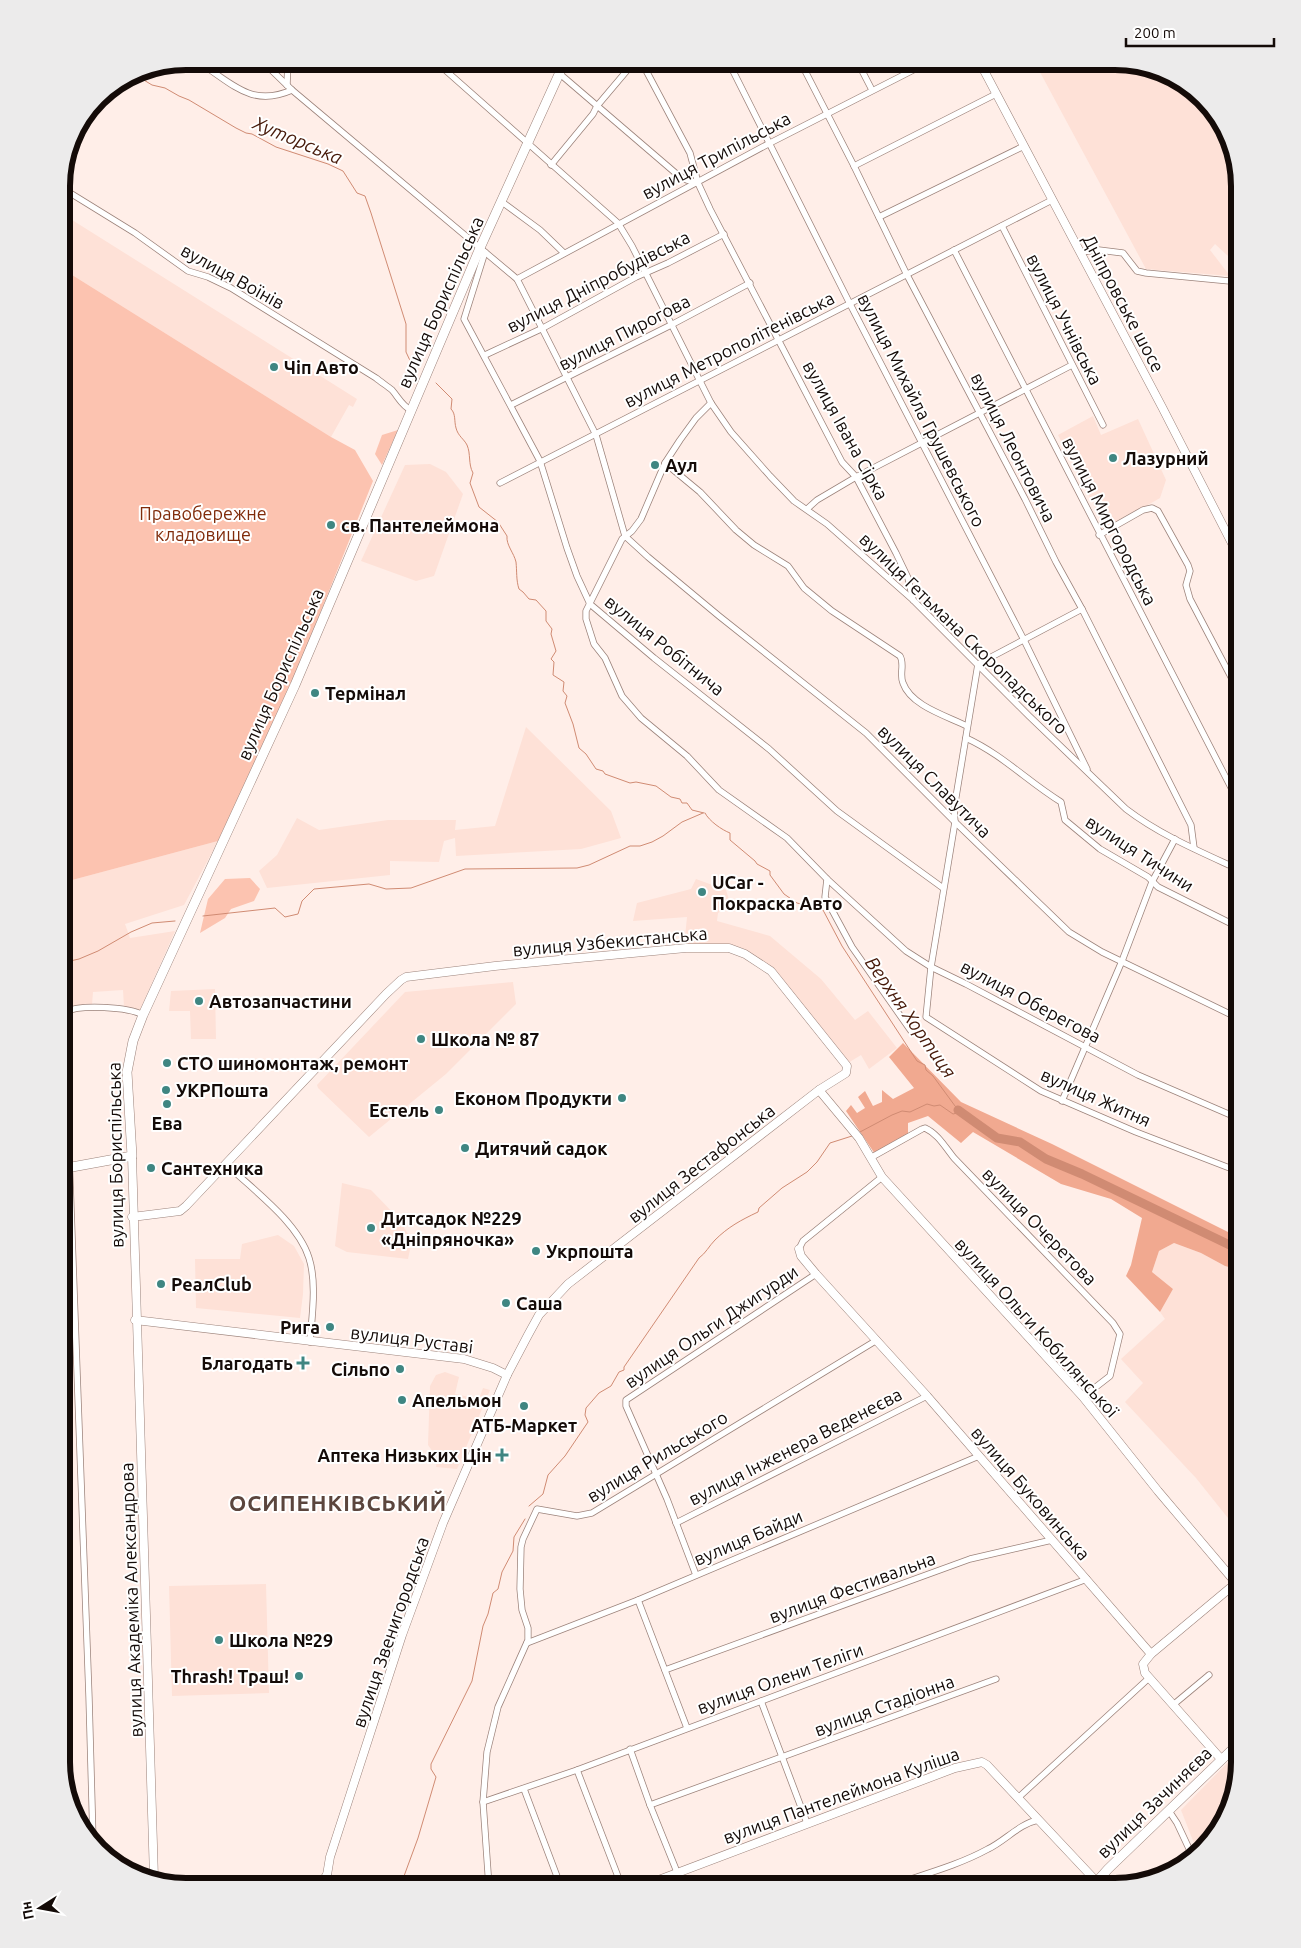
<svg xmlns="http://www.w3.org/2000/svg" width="1301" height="1948" font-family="Ubuntu,sans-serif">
	<rect width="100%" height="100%" fill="#ffeee8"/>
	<g fill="#fee1d7">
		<path d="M1034,61L1123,62L1178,78L1223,124L1240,186V267L1215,244L1210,250L1230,276L1146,269Z"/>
		<path d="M61,213L357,399L353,407L349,405L331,437L61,268Z"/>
		<path d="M1093,416L1101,435L1138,419L1166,480L1160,498L1106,529L1058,435Z"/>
		<path d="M430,464L446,472L463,494L434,576L416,581L361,561L405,465Z"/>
		<path d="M526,727L611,811L621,838L581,849L456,856L455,838L444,841L439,862L390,861V875L267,888L259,871L277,855L297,818L319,830L388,820H456L455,830L495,826Z"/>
		<path d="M218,841L184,905L125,924L130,938L175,931L140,1010L124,1007L123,990L93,992L92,1005L61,1009V883Z"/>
		<path d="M696,879L726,890L731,906L718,913L717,921L770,936L821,979L855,1020L868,1011L897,1048L869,1069L861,1055L848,1063L772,968L745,951L722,944L684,947L687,917L633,921L637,903L691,889Z"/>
		<path d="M513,982L516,1004L446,1074L369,1137L318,1088L317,1085L405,992Z"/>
		<path d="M215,989L216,1039H191L190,1011H169L171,991Z"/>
		<path d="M342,1183L371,1190L397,1217L412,1240L408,1259L347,1252L335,1246Z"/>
		<path d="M278,1235L294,1246L304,1264L303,1294L300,1318L196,1308L195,1259H240L242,1244Z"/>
		<path d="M1174,1243L1201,1253L1225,1266L1240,1270V1533L1196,1478L1125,1402L1143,1383L1121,1359L1165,1319L1160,1312L1173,1289L1152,1272L1159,1251Z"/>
		<path d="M445,1372L459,1377L455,1394L479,1399L483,1388L490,1390L457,1469L436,1467L437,1461H434L433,1452L428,1445L430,1386L436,1375Z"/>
		<path d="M266,1584L269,1693L172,1696L169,1586Z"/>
		<path d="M1240,1750V1762L1223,1825L1197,1851L1181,1810Z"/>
	</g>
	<g fill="#fcc3b0">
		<path d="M61,268L331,437L355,450L373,481L301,661L218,841L61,883Z"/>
		<path d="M398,430L382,465L375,454L382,435Z"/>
		<path d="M250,878L260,889L254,901L231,909L225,918L200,933L208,899L225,879Z"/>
	</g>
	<path fill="#f1a990" d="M903,1043L961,1102L1052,1144L1240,1238V1270L1225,1266L1201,1253L1174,1243L1159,1251L1152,1272L1173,1289L1160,1312L1126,1276L1131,1265L1142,1218L1111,1199L1061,1184L973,1132L961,1143L928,1116L908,1123V1135L875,1154L846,1111L851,1105L857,1113L865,1108L858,1097L865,1091L873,1106L882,1102V1090L893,1099L914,1088L889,1057Z"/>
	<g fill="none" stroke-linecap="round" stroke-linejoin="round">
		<g stroke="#d08b73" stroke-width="1">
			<path d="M134,74L152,85L165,88L179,96L189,100L236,128L246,133L252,134L276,147L328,164L343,171L357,193L365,196L371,213L406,324V352L413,367"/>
			<path d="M436,383L452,399L451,409C456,414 454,421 456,428C458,436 464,439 467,445C471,454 468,464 473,473L470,483L479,507L498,522L507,536C506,545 514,553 516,562C517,571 516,580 519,589L523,592L529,599L536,600L546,611V621L552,629L551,634L556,651L551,659L554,662L553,675L564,682L563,691L567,696L565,703L573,724L579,748L586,754L596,769L603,771L605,774L630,783L636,782L656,786L671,797L680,799L682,803H687L692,810L704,813"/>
			<path d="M705,813C709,821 722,830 730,833V840L755,861L757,864L770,871V875L784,894L797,903L823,910L842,946L917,1061L925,1065L926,1070L933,1076L958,1110"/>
			<path d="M203,916L275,908L285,917L298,914L302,901L314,889L369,884L386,889L411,888L465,869L577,868L589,865L630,846H640L652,842L663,836L682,822L703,813"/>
			<path d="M61,963L79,959L98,951L131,932L152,923L175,921"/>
			<path d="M860,1132L892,1115L902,1111L910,1112L927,1104L934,1106L940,1105L953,1114L961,1112"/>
			<path d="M529,1506L543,1494L548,1475L565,1456L588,1422L585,1415L586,1408L599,1393L611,1386L619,1372L624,1370V1367L699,1258C706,1253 709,1246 715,1240C728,1227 741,1220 758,1212L759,1208L782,1188L807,1172L817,1162L830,1143L852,1136"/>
			<path d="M400,1887L418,1838L436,1777L431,1769V1764L472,1681L483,1626L488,1614L493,1593L498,1589L502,1572L513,1551L514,1537L525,1519"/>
		</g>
		<path stroke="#d08b73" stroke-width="9" d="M958,1110L997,1138L1020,1142L1046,1159L1082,1174L1240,1250"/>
		<defs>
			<g id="minor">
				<path d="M196,61C230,80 249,109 292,90"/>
				<path d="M262,61L292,90L517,279L596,435L625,536L648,557L719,616L866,733L955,822L1069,932L1102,952L1240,1019"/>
				<path d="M435,61L618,223L632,246L711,403L731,432L770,476L794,501L827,524L913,600L1029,716L1126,809C1160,835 1201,852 1240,870"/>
				<path d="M641,61L690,153L698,183L710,209L842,462L856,477L896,553L908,578L913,600"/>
				<path d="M728,61L850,304L1024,640L1087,769"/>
				<path d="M800,61L854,166L907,275L1025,499L1056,562L1082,609L1191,825L1194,848"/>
				<path d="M857,61L872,90"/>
				<path d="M273,70L281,69L287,61"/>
				<path d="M560,74L679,176L687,180L698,183"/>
				<path d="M287,85L288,61"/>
				<path d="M551,165L593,114L597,106L635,61"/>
				<path d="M854,166L996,94"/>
				<path d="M62,188L135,233L188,271L208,277L231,288L376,378C381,382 387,386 392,390C399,398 402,406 411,410"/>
				<path d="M502,202L540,230L564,253"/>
				<path d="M879,217L1024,146"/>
				<path d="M1002,226L1103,425"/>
				<path d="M954,250L1240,805"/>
				<path d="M485,252L464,319L540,461L567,548L577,576L590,604L654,658L769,749L837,811L943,888"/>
				<path d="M1080,252L1099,250L1123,253L1137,271L1146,273L1240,282"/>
				<path d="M517,279L770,143L931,61"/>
				<path d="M485,355L543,328L636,277L668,263L724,234"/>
				<path d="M711,403L696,418L680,440L665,463L641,519L632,531L622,539L586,611V619L594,644L605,658L622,696L641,718L687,756L719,790L787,838L827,879L825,897L852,947L911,1031"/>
				<path d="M511,405L671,325L750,283"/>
				<path d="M665,463L700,492L736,530L754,545L788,566L804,588L832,611L900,656C905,664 899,674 903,683C911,706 947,716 967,726"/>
				<path d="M500,483L1052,200"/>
				<path d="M807,509L817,500L856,477L1072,365"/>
				<path d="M1099,535L1143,510L1152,508L1158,511L1188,565L1190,571L1186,585L1190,599L1240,694"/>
				<path d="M1082,609L978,664L954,809L955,822L931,967L926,1017L1041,1091L1136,1132L1240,1172"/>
				<path d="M966,738C1003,755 1027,781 1061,802L1065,820L1100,849L1148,877L1158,887L1240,928"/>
				<path d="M827,879L906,951L931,967L966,984L1138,1075L1240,1119"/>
				<path d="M1062,1101L1122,961L1152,882L1175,839"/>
				<path d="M872,1157L922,1129L925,1128C938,1134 945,1147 954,1158L1113,1323L1120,1334L1110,1376L1083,1397"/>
				<path d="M226,1164C252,1189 298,1222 309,1258C317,1283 312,1316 310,1342"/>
				<path d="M799,1249L803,1241L882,1177"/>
				<path d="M676,1523L927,1396"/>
				<path d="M696,1575L667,1499L626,1406V1400L816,1274"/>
				<path d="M638,1600L687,1728"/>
				<path d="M527,1643L638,1600L979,1456"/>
				<path d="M665,1670L970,1559L1052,1540"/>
				<path d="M761,1701L807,1823"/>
				<path d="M1173,1705L1209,1675"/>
				<path d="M630,1749L650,1805L677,1872"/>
				<path d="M577,1770L622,1887"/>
				<path d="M524,1789L561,1887"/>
				<path d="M1019,1797L1149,1678"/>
				<path d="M483,1802L577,1770L1087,1579"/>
				<path d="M650,1805L996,1679"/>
				<path d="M1169,1811L1177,1823L1192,1855"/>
				<path d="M93,1840L89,1697L64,1017L65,1012C80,1004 129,1007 143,1015"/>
				<path d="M1101,1876L1111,1887"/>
				<path d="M489,1887L483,1802L487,1752L498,1707L528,1640V1628L522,1610L520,1589L521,1547L523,1539L537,1509L577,1516L592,1513L877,1340"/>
				<path d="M887,1887C921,1875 957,1866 988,1849C1005,1841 1019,1824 1038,1820"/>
			</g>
			<g id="tertiary">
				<path d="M979,61L1162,407L1240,559"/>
				<path d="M819,1090L859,1138L882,1177L1083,1397L1158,1491L1236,1583L1151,1654"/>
				<path d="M132,1156L154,1878"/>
				<path d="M132,1217L180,1211L186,1206L386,994L401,980L406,977L495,966L686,948H729L745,954L771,971L847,1066L846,1073L819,1090L568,1284L539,1315L528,1335L507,1375L443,1523L402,1635L330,1857L327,1875L318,1887"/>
				<path d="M799,1249L801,1256L816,1274L927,1396L1151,1654L1143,1664L1145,1673L1221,1759"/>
				<path d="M135,1320L464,1359L493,1368L507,1375"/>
				<path d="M327,1875L332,1887"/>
				<path d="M640,1887L955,1768L982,1762L987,1765L1096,1881"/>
			</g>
			<path id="secondary" d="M61,1169L132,1156L127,1072L133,1041L143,1015L295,685L480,248L565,61"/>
			<path id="primary" d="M1092,1887L1108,1869L1240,1742"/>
		</defs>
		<use href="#minor" stroke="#9c837b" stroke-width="7"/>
		<use href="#tertiary" stroke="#9c837b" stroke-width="9"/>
		<use href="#secondary" stroke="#9c837b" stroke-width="10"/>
		<use href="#primary" stroke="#9c837b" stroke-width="10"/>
		<use href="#minor" stroke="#fff" stroke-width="5.5"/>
		<use href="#tertiary" stroke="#fff" stroke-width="8"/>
		<use href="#secondary" stroke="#fff" stroke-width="9"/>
		<use href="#primary" stroke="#fff" stroke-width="9"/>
	</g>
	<g fill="#3f8682" stroke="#fff" stroke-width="2">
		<circle cx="274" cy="367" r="5"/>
		<circle cx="1113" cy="458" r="5"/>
		<circle cx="655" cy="465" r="5"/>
		<circle cx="331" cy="525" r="5"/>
		<circle cx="315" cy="693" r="5"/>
		<circle cx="702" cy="892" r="5"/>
		<circle cx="199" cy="1001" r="5"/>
		<circle cx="421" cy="1039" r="5"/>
		<circle cx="167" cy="1063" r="5"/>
		<circle cx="166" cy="1090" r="5"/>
		<circle cx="622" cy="1098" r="5"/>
		<circle cx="167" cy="1104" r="5"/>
		<circle cx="439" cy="1110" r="5"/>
		<circle cx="465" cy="1148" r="5"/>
		<circle cx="151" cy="1168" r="5"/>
		<circle cx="371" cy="1228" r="5"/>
		<circle cx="536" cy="1251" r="5"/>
		<circle cx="161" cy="1284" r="5"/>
		<circle cx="506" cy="1303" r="5"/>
		<circle cx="330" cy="1327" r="5"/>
		<path d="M300.5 1355.5h5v5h5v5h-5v5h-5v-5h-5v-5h5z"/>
		<circle cx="400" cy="1369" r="5"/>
		<circle cx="402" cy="1400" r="5"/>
		<circle cx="524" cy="1406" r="5"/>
		<path d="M499.5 1447.5h5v5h5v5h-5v5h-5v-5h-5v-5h5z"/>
		<circle cx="219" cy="1640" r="5"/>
		<circle cx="299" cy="1676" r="5"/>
	</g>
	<g text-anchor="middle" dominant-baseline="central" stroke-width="4" stroke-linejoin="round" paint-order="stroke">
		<g font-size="18" fill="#140b08" stroke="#fff">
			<text transform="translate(716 155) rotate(-28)">вулиця Трипільська</text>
			<text transform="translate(233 276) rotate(29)">вулиця Воїнів</text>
			<text transform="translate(598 281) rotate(-27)">вулиця Дніпробудівська</text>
			<text transform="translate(440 302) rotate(-66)">вулиця Бориспільська</text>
			<text transform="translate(1124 303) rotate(62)">Дніпровське шосе</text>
			<text transform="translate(1065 319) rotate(63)">вулиця Учнівська</text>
			<text transform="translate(624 332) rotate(-27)">вулиця Пирогова</text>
			<text transform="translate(729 349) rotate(-27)">вулиця Метрополітенівська</text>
			<text transform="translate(922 410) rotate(63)">вулиця Михайла Грушевського</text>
			<text transform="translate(846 430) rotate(61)">вулиця Івана Сірка</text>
			<text transform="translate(1014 447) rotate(63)">вулиця Леонтовича</text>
			<text transform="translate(1110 521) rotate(63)">вулиця Миргородська</text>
			<text transform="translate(964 633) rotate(44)">вулиця Гетьмана Скоропадського</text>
			<text transform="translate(665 645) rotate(39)">вулиця Робітнича</text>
			<text transform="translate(280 674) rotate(-66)">вулиця Бориспільська</text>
			<text transform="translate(935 781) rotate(45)">вулиця Славутича</text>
			<text transform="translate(1140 853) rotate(33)">вулиця Тичини</text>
			<text transform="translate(610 941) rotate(-5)">вулиця Узбекистанська</text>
			<text transform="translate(1031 1001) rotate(28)">вулиця Оберегова</text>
			<text transform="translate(1096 1097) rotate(24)">вулиця Житня</text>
			<text transform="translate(115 1155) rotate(-91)">вулиця Бориспільська</text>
			<text transform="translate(701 1163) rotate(-38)">вулиця Зестафонська</text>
			<text transform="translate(1040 1226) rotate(46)">вулиця Очеретова</text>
			<text transform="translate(711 1326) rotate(-34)">вулиця Ольги Джигурди</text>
			<text transform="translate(1037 1327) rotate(48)">вулиця Ольги Кобилянської</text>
			<text transform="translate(412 1339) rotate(7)">вулиця Руставі</text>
			<text transform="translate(795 1446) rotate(-27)">вулиця Інженера Веденеєва</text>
			<text transform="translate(657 1456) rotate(-31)">вулиця Рильського</text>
			<text transform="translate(1031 1493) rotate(49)">вулиця Буковинська</text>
			<text transform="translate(748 1537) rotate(-23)">вулиця Байди</text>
			<text transform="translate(852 1587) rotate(-20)">вулиця Фестивальна</text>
			<text transform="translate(131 1600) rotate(-92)">вулиця Академіка Александрова</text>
			<text transform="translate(390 1632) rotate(-71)">вулиця Звенигородська</text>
			<text transform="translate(780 1678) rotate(-20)">вулиця Олени Теліги</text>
			<text transform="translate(884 1705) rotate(-20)">вулиця Стадіонна</text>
			<text transform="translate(841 1795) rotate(-20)">вулиця Пантелеймона Куліша</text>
			<text transform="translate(1154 1802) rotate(-44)">вулиця Зачиняєва</text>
		</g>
		<g font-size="18" font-weight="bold" fill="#140b08" stroke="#fff" text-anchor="start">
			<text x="284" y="367">Чіп Авто</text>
			<text x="1123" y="458">Лазурний</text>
			<text x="665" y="465">Аул</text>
			<text x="341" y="525">св. Пантелеймона</text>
			<text x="325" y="693">Термінал</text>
			<text x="712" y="882">UCar -<tspan x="712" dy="21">Покраска Авто</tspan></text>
			<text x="209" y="1001">Автозапчастини</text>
			<text x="431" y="1039">Школа № 87</text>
			<text x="177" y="1063">СТО шиномонтаж, ремонт</text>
			<text x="176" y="1090">УКРПошта</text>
			<text x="612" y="1098" text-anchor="end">Економ Продукти</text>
			<text x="429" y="1110" text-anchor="end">Естель</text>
			<text x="167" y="1123" text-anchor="middle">Ева</text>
			<text x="475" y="1148">Дитячий садок</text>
			<text x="161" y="1168">Сантехника</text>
			<text x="381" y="1218">Дитсадок №229<tspan x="381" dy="21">«Дніпряночка»</tspan></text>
			<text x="546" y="1251">Укрпошта</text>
			<text x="171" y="1284">РеалClub</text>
			<text x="516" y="1303">Саша</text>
			<text x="320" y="1327" text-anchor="end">Рига</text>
			<text x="293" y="1363" text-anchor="end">Благодать</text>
			<text x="390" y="1369" text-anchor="end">Сільпо</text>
			<text x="412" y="1400">Апельмон</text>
			<text x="524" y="1425" text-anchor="middle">АТБ-Маркет</text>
			<text x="492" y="1455" text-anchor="end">Аптека Низьких Цін</text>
			<text x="229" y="1640">Школа №29</text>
			<text x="289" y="1676" text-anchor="end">Thrash! Траш!</text>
		</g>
		<g font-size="18" fill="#802c0b" stroke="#fff">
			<text x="203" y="513">Правобережне<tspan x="203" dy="21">кладовище</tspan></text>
		</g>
		<g font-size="19" font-style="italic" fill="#461909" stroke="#fff">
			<text transform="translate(298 140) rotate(23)">Хуторська</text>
			<text transform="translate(911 1017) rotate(55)">Верхня Хортиця</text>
		</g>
		<g font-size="22" font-weight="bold" letter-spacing="1" fill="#5b453d" stroke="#fff">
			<text x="338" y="1502">ОСИПЕНКІВСЬКИЙ</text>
		</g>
	</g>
	<path d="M0 0H1301V1948H0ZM186 70H1115A116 116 0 0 1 1231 186V1762A116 116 0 0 1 1115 1878H186A116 116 0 0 1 70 1762V186A116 116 0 0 1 186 70Z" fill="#ecebeb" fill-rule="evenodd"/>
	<path fill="none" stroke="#140b08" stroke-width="6" d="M186 70H1115A116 116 0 0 1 1231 186V1762A116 116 0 0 1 1115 1878H186A116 116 0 0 1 70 1762V186A116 116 0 0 1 186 70Z"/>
	<g transform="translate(40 1908) rotate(259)" stroke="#ffffff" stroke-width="4" paint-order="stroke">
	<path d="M0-4L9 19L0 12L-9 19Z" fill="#140b08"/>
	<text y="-8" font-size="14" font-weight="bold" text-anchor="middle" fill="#140b08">Пн</text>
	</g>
	<path d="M1126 38v8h148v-8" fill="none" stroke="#140b08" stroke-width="2.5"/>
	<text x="1134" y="38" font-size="15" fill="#140b08" stroke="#ffffff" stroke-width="4" paint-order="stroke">200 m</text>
</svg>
